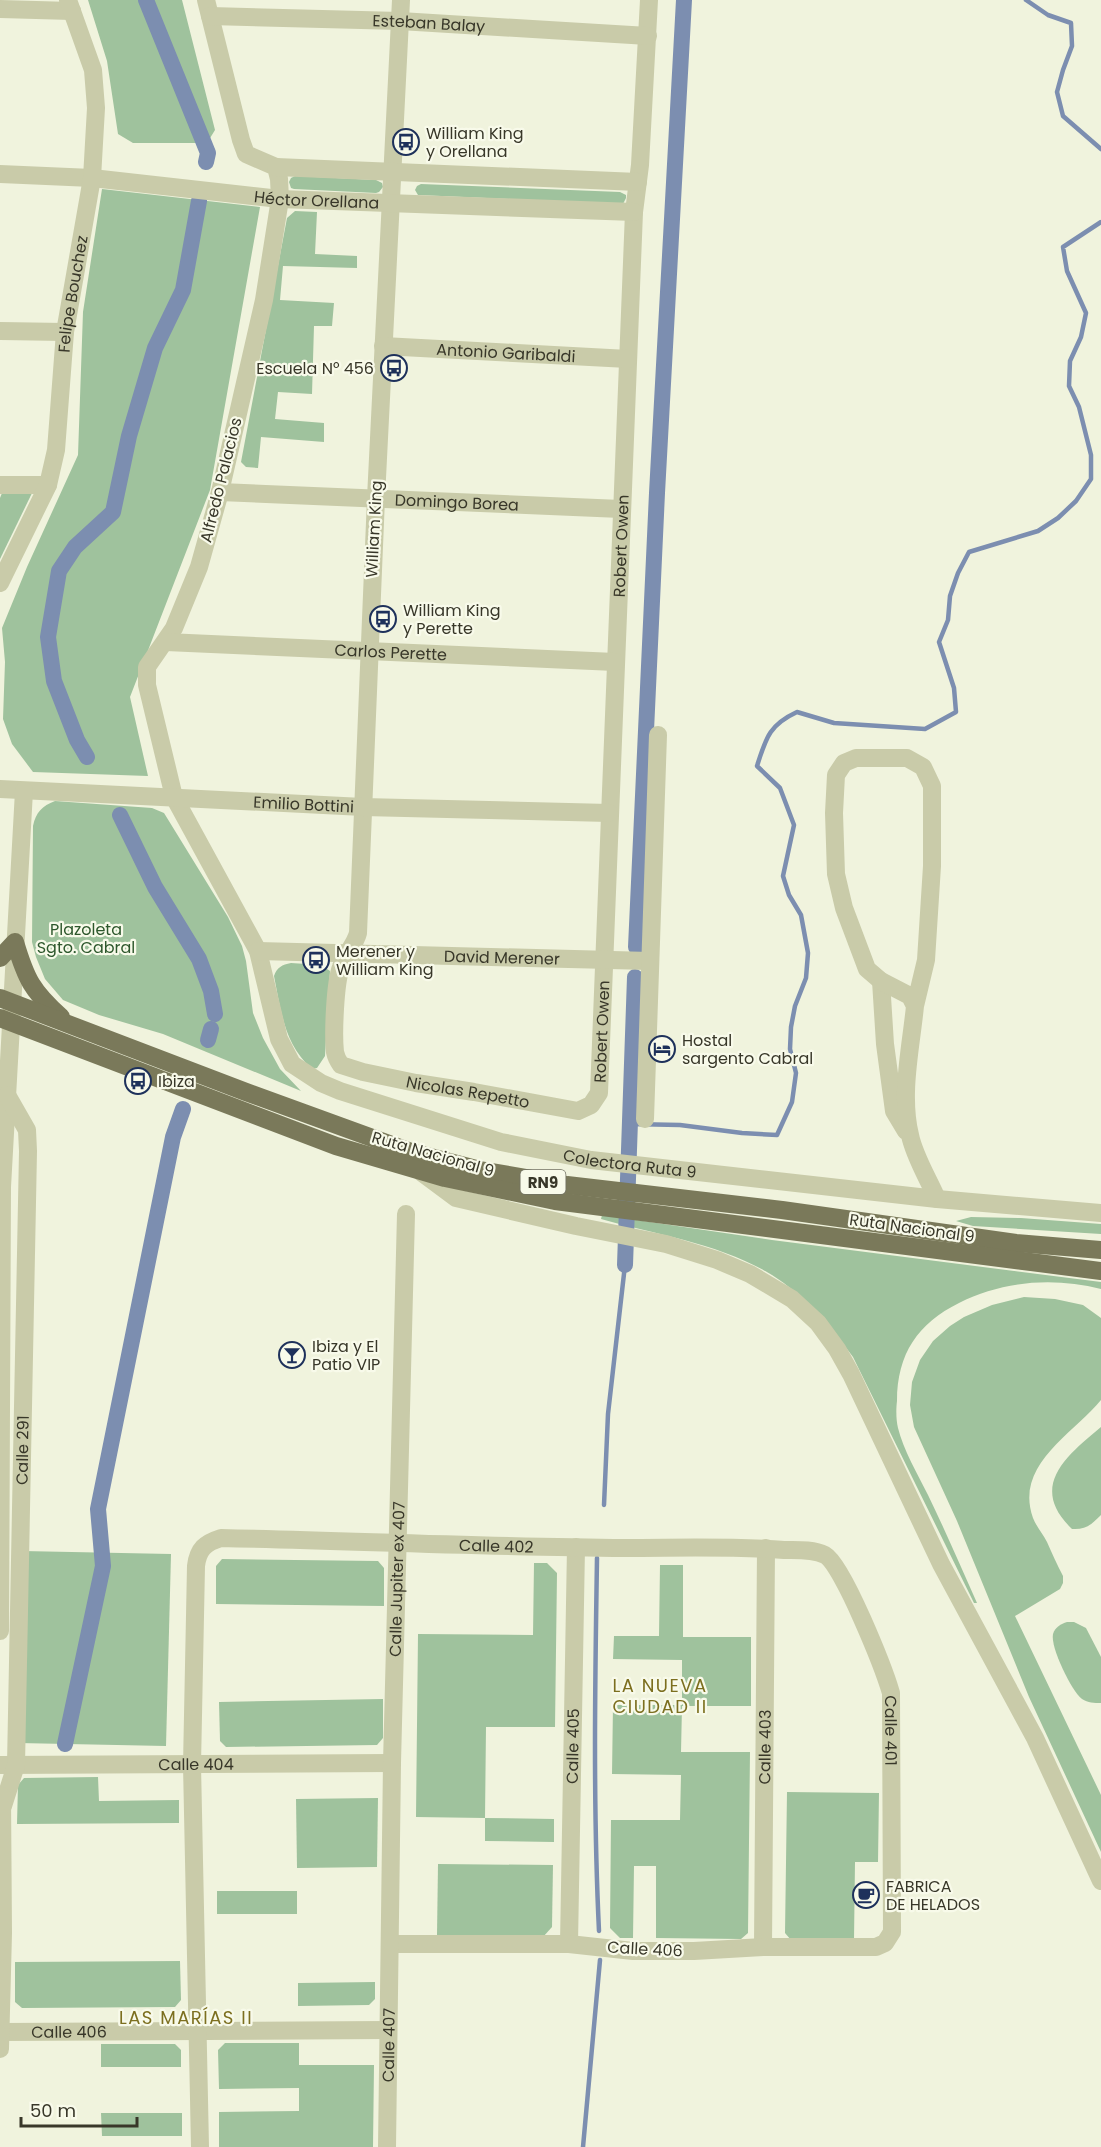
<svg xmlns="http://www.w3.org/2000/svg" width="1101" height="2147" font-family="Poppins,sans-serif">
	<rect width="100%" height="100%" fill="#f0f3dd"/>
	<g fill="#9fc29d">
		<path d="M88,0H182L215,130L207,143H133L118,134L107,61Z"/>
		<path d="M295,176L376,180L382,183L383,187L379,192L376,193L294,189L291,188L289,182L291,178Z"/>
		<path d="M421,184L620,192L626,195V198L623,204L418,195L415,190L417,186Z"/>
		<path d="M102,189L260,207L210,490L130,697L148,776L33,772L12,744L3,719L5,662L2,628L27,567L78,455L83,312Z"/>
		<path d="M295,211L317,212L315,254L357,256V268L283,266L280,300L334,303L332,326H314L312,394L278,392L275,419L324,423V442L261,437L258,468L246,467L241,462L287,218Z"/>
		<path d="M33,491L0,559V498L2,493Z"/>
		<path d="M55,801L152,808L164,813L228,917L242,946L246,961L253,1013L263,1038L280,1069L301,1091L163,1034L99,1015L63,1000L45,979L36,957L32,942L33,826C36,812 42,806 55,801Z"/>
		<path d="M291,963L321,965L330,971L325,1056L317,1068L312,1069C284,1044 281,1011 274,976C277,967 282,965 291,963Z"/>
		<path d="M602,1215L772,1240L1101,1282V1289C1053,1277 1003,1281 959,1303C918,1323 897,1354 897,1401C896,1409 896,1420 898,1428C903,1449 918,1475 928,1495C945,1530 961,1567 977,1603H974L853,1357C831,1327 804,1295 772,1275C722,1244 657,1235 601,1219Z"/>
		<path d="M971,1217L1021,1218L1101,1224V1234L973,1226L956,1221Z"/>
		<path d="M1024,1297L1055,1299L1083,1305L1101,1318V1400C1073,1434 1014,1465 1033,1518C1036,1526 1043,1534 1047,1542C1052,1553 1057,1565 1063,1576V1583L1060,1589L1015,1616L1101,1795V1852L1029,1697L957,1521L914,1427L910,1405L912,1382L920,1360L933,1341L950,1326L964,1317L992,1305Z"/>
		<path d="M1101,1427V1515C1092,1524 1086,1530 1072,1529C1028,1487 1066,1456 1101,1427Z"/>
		<path d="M22,1551L171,1554L166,1746L18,1743Z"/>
		<path d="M222,1559L378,1561L384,1568V1606L216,1604V1566Z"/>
		<path d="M534,1563H547L557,1573L555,1727H486L485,1818L554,1819V1842L485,1841V1818L416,1817L418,1634L533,1635Z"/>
		<path d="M660,1565H683V1637H751V1706H682L681,1752H750L748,1933L741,1939L656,1938V1866H634L633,1938H620L610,1928L611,1820H680L681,1775L612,1774L613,1705H682V1660L613,1659L614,1636H659Z"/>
		<path d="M1067,1622H1074L1086,1628L1101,1657V1703C1094,1703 1088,1703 1082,1699C1072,1692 1050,1647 1053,1634C1055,1627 1061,1624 1067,1622Z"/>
		<path d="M383,1699V1738L377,1745L226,1747L220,1741L219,1702Z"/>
		<path d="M98,1777L99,1801L179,1800V1823L17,1824L18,1785L24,1778Z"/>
		<path d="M787,1792L879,1793L878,1862H855L854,1940H791L785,1933Z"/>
		<path d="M378,1798L377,1867L297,1868L296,1799Z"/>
		<path d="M438,1864L553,1865L552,1927L543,1937L437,1935Z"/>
		<rect x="217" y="1891" width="80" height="23"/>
		<path d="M180,1961L181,2000L175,2007L22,2008L15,2002V1962Z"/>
		<path d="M375,1982V1999L369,2005L298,2006V1983Z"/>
		<path d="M225,2043H299V2065H374L373,2147H219V2112L299,2111V2088L219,2089L218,2050Z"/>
		<path d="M101,2044H175L181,2050V2067H101Z"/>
		<path d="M101,2113H182V2136H102Z"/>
	</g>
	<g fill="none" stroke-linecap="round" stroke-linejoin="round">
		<g stroke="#7c8eb0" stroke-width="4.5">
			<path d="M1026,0L1048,15L1071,23L1072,46L1063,70L1057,92L1063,116L1101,149"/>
			<path d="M630,1124L680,1125L742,1133L777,1135L792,1102L796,1073L790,1049L791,1027L795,1006L806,978L808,953L801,915L789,895L783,876L794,825L780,788L757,766C766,738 769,725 797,712L834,723L925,729L956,712L954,688L939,642L948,620L950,596L958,573L969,552L1038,531L1058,518L1076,501L1091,479V455L1079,407L1069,386L1070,361L1081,337L1086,313L1067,271L1063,247L1101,222"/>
			<path d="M604,1505L608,1414L625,1265"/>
			<path d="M597,1558C595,1682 593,1807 599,1931"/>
			<path d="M583,2147L600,1960"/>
		</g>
		<g stroke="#7c8eb0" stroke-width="16">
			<path d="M146,0L208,153L206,162"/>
			<path d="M87,757L77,740L54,681L48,637L59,571L75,547L113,512L129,436L155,348L183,290L199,201"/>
			<path d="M120,815L155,887L199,959L211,991L215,1014"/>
			<path d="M636,947L657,493L684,0"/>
			<path d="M208,1040L211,1029"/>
			<path d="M625,1265L635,977"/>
			<path d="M65,1744L103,1566L98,1509L173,1137L183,1109"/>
		</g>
		<g stroke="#c9cba9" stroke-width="18">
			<path id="s1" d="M206,0L241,140L246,154L276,167L279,179L280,199L264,300L220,492L199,567L174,628L147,667V685L174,797L258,951L279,1039L292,1064L321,1083L340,1091L501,1142L591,1160L937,1199L1101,1213"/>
			<path id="s2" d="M401,0L376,498L358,933C355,945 345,954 341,967C335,983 333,1034 335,1052C336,1057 338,1061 341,1065L363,1072L416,1083L474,1092L578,1111L591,1105L599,1093L634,212L640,165L649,0"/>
			<path d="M0,9L72,11"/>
			<path id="s3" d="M210,16L400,21L648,36"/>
			<path d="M276,167L638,182"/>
			<path id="s4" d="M0,174L92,178L280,199L634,212"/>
			<path d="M0,331L65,332"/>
			<path id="s5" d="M383,346L628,359"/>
			<path d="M0,485H48"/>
			<path id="s6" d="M220,492L621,509"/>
			<path id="s7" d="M0,583L48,485L56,450L65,332L92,178L96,108L93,70L68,0"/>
			<path id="s8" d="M166,642L615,662"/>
			<path id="s9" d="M0,789L363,807L609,813"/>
			<path id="s10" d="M258,951L650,961"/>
			<path d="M881,981L885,1044L894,1111L906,1131"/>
			<path d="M915,1006L926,960L932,866V786L923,767L907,758H856L844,763L836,775L834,813L836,874L844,908L867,969L881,981L910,996L915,1006C911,1047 900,1094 910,1135C914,1156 929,1180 937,1199"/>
			<path d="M645,1119L658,735"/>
			<path d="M421,1172L456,1198L576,1226L666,1244L717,1260L750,1274L792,1299L818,1323L837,1349L851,1374L941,1564L1035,1738L1101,1881"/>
			<path d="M0,1631L2,1187L24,791"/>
			<path id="s11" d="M0,1765L392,1763"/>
			<path id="s12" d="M3,1806L16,1765L28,1151L27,1130L7,1095"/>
			<path id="s13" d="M569,1944L576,1547"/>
			<path id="s14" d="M763,1947L766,1548"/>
			<path id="s15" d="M0,2032L388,2030"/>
			<path d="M0,2049L3,1933L2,1796"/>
			<path id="s16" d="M200,2147L192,1765L196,1566C198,1549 205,1543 221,1538C356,1541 491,1547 625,1548C678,1548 732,1546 784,1550C797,1550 813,1549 825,1555C843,1565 884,1669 891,1693L892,1932L885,1943L876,1947H763L694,1951H633L569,1944H390"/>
			<path id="s17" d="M387,2147L392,1763L406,1214"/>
		</g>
		<g stroke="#7a795a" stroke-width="18">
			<path d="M0,958L15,942C26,979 32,991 61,1017"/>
			<path d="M0,998L246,1092L411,1152L480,1170L567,1185L782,1210L1016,1243L1101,1250"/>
			<path d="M0,1018L336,1146L445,1178L555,1201L1101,1271"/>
		</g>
	</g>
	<defs>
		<symbol id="bus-ring" viewBox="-11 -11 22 22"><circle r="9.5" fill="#f8faea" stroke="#1e315b" stroke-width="1.5"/><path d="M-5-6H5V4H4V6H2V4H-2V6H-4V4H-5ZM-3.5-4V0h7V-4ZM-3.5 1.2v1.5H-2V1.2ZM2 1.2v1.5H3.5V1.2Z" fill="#1e315b"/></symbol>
		<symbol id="hotel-ring" viewBox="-11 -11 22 22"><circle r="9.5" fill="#f8faea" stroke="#1e315b" stroke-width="1.5"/><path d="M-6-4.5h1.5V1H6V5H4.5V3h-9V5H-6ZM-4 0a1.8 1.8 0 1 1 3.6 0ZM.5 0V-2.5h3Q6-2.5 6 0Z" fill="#1e315b"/></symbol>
		<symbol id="bar-ring" viewBox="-11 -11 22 22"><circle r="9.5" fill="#f8faea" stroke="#1e315b" stroke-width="1.5"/><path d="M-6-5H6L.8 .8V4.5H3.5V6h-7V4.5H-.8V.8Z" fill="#1e315b"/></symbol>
		<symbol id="cafe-ring" viewBox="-11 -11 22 22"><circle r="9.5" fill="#f8faea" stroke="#1e315b" stroke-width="1.5"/><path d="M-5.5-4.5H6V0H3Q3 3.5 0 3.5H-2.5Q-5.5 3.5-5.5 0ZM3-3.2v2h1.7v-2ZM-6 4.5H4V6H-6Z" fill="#1e315b"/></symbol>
	</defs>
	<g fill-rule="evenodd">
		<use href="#bus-ring" x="391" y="127" width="30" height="30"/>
		<use href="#bus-ring" x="379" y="353" width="30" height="30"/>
		<use href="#bus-ring" x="368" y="604" width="30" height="30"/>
		<use href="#bus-ring" x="301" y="945" width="30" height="30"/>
		<use href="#hotel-ring" x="647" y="1034" width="30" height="30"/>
		<use href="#bus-ring" x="123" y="1066" width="30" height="30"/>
		<use href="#bar-ring" x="277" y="1340" width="30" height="30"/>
		<use href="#cafe-ring" x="851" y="1880" width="30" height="30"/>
	</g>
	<g text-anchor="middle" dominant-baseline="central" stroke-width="4.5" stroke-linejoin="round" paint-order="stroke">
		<rect fill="#f8faea" stroke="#727263" stroke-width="1.5" x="520.5" y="1170" width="45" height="24" rx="4.5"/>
		<g font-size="15" font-weight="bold" fill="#383729">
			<text x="543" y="1182">RN9</text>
		</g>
		<g font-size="16" fill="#383729" stroke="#f8faea">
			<text stroke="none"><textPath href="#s3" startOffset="219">Esteban Balay</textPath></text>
			<text stroke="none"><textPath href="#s4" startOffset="318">Héctor Orellana</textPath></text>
			<text stroke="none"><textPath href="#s7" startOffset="302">Felipe Bouchez</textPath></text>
			<text stroke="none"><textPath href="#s5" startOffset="123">Antonio Garibaldi</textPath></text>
			<text transform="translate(221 480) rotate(-76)">Alfredo Palacios</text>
			<text stroke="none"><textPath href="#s6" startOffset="237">Domingo Borea</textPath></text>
			<text transform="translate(374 529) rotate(-87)">William King</text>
			<text stroke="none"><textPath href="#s2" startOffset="1890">Robert Owen</textPath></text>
			<text stroke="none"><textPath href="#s8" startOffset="225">Carlos Perette</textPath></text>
			<text stroke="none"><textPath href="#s9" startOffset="304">Emilio Bottini</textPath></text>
			<text stroke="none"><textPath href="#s10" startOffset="244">David Merener</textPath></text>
			<text stroke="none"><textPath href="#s2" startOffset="1404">Robert Owen</textPath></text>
			<text stroke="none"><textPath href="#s2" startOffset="1202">Nicolas Repetto</textPath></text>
			<text transform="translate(433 1154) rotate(16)">Ruta Nacional 9</text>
			<text stroke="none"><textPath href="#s1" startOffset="1497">Colectora Ruta 9</textPath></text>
			<text transform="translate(912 1228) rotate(8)">Ruta Nacional 9</text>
			<text stroke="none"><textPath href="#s12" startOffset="358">Calle 291</textPath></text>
			<text stroke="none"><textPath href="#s16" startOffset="897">Calle 402</textPath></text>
			<text stroke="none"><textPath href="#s17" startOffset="568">Calle Jupiter ex 407</textPath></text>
			<text stroke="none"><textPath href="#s16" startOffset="1418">Calle 401</textPath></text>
			<text stroke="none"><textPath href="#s13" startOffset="198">Calle 405</textPath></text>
			<text stroke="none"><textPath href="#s14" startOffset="200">Calle 403</textPath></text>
			<text stroke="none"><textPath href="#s11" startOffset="196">Calle 404</textPath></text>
			<text transform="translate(645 1949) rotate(3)">Calle 406</text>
			<text stroke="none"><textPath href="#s15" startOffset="69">Calle 406</textPath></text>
			<text stroke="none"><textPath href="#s17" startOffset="102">Calle 407</textPath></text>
		</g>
		<g font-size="16" fill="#383729" stroke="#f8faea" text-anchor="start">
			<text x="426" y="133">William King<tspan x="426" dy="18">y Orellana</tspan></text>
			<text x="374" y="368" text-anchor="end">Escuela N° 456</text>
			<text x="403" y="610">William King<tspan x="403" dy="18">y Perette</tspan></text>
			<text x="336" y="951">Merener y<tspan x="336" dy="18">William King</tspan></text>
			<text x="682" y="1040">Hostal<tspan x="682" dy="18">sargento Cabral</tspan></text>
			<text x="158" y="1081">Ibiza</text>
			<text x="312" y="1346">Ibiza y El<tspan x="312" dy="18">Patio VIP</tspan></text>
			<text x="886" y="1886">FABRICA<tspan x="886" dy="18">DE HELADOS</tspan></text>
		</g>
		<g font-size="16" fill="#2d572c" stroke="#f8faea">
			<text x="86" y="929">Plazoleta<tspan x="86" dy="18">Sgto. Cabral</tspan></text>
		</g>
		<g font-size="18" letter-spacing="1.5" fill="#7c6f1f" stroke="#f8faea">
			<text x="660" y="1685">LA NUEVA<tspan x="660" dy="21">CIUDAD II</tspan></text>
			<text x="186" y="2017">LAS MARÍAS II</text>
		</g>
	</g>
	<path d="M21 2117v9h116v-9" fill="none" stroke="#383729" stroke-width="3"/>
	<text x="30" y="2117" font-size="18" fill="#383729" stroke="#f8faea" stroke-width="4.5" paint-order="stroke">50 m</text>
</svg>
